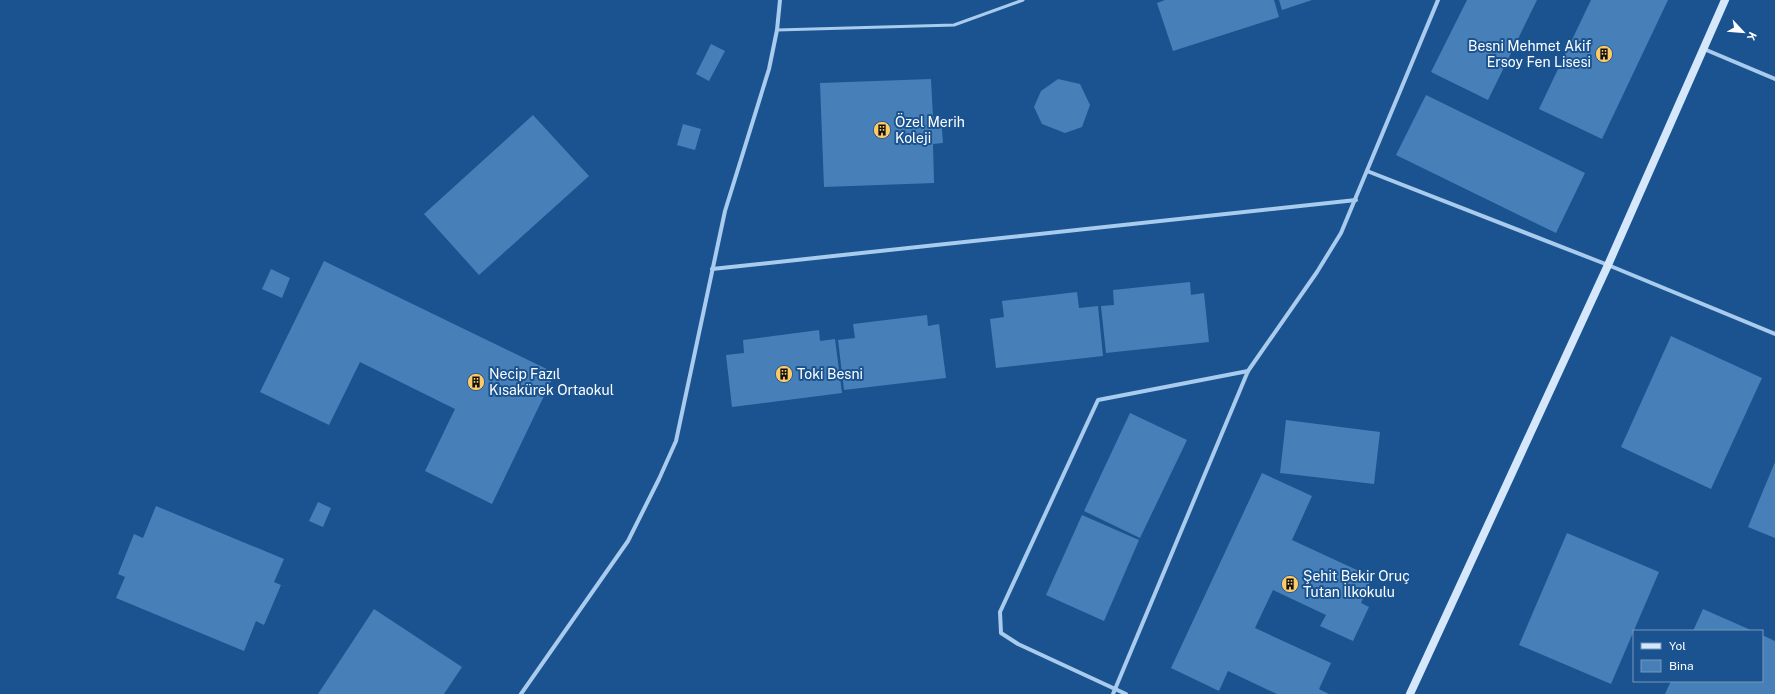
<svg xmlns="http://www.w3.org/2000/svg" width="1775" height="694" font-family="'Public Sans',sans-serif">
	<rect width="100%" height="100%" fill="#1a538f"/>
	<g fill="#4780b8">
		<path d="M1165,0H1274L1279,17L1173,51L1157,3Z"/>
		<path d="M1279,0H1312L1282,10Z"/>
		<path d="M1467,0H1537L1488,100L1431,72Z"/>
		<path d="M1591,0H1668L1602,139L1539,109Z"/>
		<path d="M711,44L725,51L709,81L696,74Z"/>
		<path d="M931,79L933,117H941L943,143L933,144L934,183L824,187L820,83Z"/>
		<path d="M1058,79L1080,84L1090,105L1082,127L1065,133L1042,124L1034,107L1041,91Z"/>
		<path d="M1426,95L1585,173L1556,233L1396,155Z"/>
		<path d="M533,115L589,176L479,275L424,214Z"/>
		<path d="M683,124L701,129L695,150L677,145Z"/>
		<path d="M324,261L555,373L492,504L425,471L455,409L360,362L329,425L260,392Z"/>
		<path d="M271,269L290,278L282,298L262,289Z"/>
		<path d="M1190,282L1191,295L1204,293L1209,342L1106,353L1101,306L1114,305L1113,290Z"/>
		<path d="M1077,292L1079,308L1098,306L1103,356L996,368L990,319L1004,317L1002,301Z"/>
		<path d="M927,315L928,326L939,324L946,378L844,390L838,340L855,338L853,324Z"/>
		<path d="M819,330L820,341L835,339L842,393L732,407L726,355L744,353L743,340Z"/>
		<path d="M1671,336L1762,378L1711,489L1621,447Z"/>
		<path d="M1130,413L1187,440L1140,538L1084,511Z"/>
		<path d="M1286,420L1380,432L1374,484L1280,473Z"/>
		<path d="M1775,462V538L1748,527Z"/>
		<path d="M1262,473L1312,496L1292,540L1372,577L1361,603L1369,607L1353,641L1320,626L1326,615L1273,590L1255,628L1331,663L1319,689L1329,694H1277L1228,671L1219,691L1171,668Z"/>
		<path d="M318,502L331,508L323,527L309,521Z"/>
		<path d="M156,506L284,559L274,582L281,585L264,625L256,621L244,651L116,598L125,577L118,574L134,534L143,538Z"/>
		<path d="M1082,515L1139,540L1104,621L1046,595Z"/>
		<path d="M1567,533L1659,572L1611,684L1519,645Z"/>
		<path d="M374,609L462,667L444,694H318Z"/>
		<path d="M1703,609L1753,631H1693Z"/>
		<path d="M1762,635L1775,641V694H1665L1671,681H1762Z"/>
	</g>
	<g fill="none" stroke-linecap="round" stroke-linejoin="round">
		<path stroke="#a8cbee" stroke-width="3" d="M777,30L954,25L1023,0"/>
		<g stroke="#a8cbee" stroke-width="4">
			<path d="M1704,49L1775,79"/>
			<path d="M1367,171L1608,265L1775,334"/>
			<path d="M712,269L1356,200"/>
			<path d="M521,694L628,541L659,479L676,441L725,211L769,69L777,30L780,0"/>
			<path d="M1113,694L1248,371L1317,272L1341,233L1438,0"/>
			<path d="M1126,694L1018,644L1001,633L1000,612L1098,400L1248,371"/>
		</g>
		<path stroke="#d5e7fa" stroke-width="8" d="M1410,694L1608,265L1725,0"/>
	</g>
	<defs>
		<symbol id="building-disc" viewBox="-11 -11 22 22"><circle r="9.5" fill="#ffcb66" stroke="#1a538f"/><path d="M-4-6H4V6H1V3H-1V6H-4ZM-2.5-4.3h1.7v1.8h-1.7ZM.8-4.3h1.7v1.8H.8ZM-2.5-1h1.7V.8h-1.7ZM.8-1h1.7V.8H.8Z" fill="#111"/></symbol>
	</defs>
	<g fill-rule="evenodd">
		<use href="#building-disc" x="1594" y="44" width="20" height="20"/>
		<use href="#building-disc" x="872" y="120" width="20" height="20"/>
		<use href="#building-disc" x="774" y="364" width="20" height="20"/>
		<use href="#building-disc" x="466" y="372" width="20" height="20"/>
		<use href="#building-disc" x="1280" y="574" width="20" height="20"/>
	</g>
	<g text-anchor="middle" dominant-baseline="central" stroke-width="4" stroke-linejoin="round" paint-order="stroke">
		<g font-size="14" fill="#fff" stroke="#1a538f" text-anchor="start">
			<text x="1591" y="46" text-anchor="end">Besni Mehmet Akif<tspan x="1591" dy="16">Ersoy Fen Lisesi</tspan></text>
			<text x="895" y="122">Özel Merih<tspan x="895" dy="16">Koleji</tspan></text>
			<text x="489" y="374">Necip Fazıl<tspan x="489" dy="16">Kısakürek Ortaokul</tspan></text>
			<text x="797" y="374">Toki Besni</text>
			<text x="1303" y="576">Şehit Bekir Oruç<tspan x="1303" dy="16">Tutan İlkokulu</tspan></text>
		</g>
	</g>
	<rect x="1633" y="630" width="130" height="52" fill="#1a538f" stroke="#7698bc"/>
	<rect x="1641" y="643" width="20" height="6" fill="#d5e7fa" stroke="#7698bc"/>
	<text x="1669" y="650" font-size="12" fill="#ffffff">Yol</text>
	<rect x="1641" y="660" width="20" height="12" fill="#4780b8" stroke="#7698bc"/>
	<text x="1669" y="670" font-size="12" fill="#ffffff">Bina</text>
	<g transform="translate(1743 32) rotate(116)" stroke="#1a538f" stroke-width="3" paint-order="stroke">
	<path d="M0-3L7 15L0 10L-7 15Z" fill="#ffffff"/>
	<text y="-6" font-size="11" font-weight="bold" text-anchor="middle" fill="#ffffff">K</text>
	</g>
</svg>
